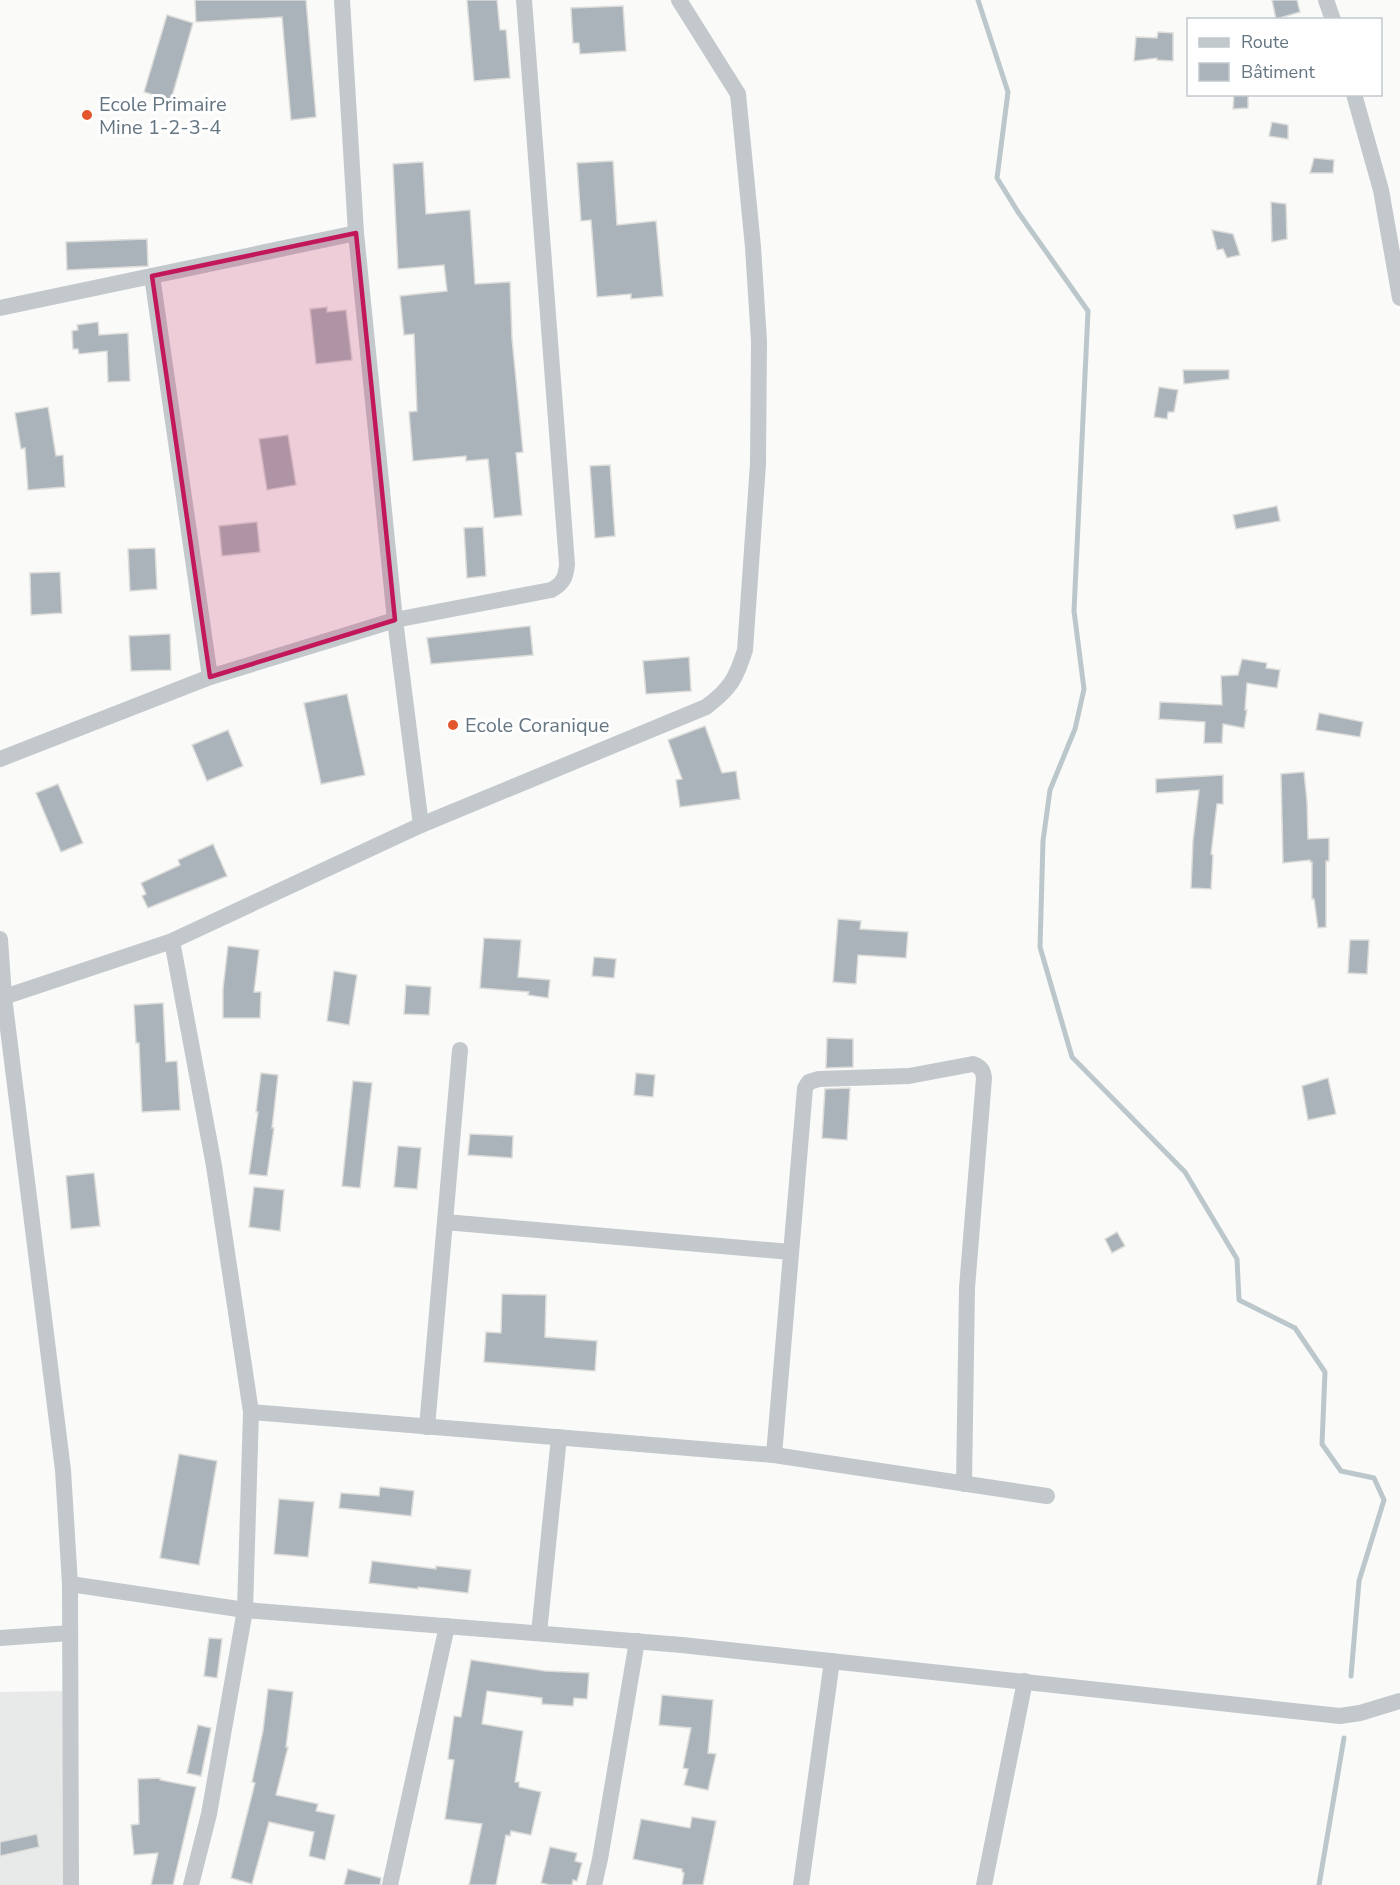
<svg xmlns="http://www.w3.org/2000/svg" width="1400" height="1885" font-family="'Nunito Sans',sans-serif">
	<rect width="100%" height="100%" fill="#fafaf8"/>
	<path fill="#e8e9e9" d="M68,1691L63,1885H0V1692Z"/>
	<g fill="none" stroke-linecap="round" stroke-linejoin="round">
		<g stroke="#bbc7cb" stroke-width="5">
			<path d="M978,0L1008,92L997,178L1018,212L1088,311L1074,611L1084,689L1075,729L1050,790L1043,841L1040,947L1072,1057L1185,1172L1237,1259L1239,1300L1295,1328L1325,1372L1322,1444L1341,1471L1374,1478L1384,1500L1359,1581L1351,1676"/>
			<path d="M1319,1885L1344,1738"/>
		</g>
	</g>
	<g fill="#aab3b9" stroke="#dcdcda" stroke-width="1.5">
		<path d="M195,0H306L316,117L291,120L282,17L196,22Z"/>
		<path d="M467,0H497L500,30H506L510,78L474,81Z"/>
		<path d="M1272,0H1297L1300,12L1276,19Z"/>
		<path d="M623,6L626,51L580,54L579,43H573L571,8Z"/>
		<path d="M167,15L193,23L171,100L144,92Z"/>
		<path d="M1158,32L1173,33V61L1157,60V58L1134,61L1136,37L1157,38Z"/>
		<path d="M1234,94H1248V108L1233,109Z"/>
		<path d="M1272,122L1288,125V139L1269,136Z"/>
		<path d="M1314,158L1334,160L1333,173H1310Z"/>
		<path d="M613,161L617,225L656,221L663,296L631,299V294L597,297L591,220L581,221L577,163Z"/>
		<path d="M423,162L426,214L470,210L475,284L510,282L512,339L523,452L516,453L522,515L494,518L488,459L466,461V456L413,461L409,412L417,411L414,334L404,335L400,296L447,291L444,265L398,269L393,164Z"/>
		<path d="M1271,202L1286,204L1287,239L1272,242Z"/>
		<path d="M1212,230L1233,234L1240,255L1227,258L1223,249L1217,250Z"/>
		<path d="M147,239L148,266L67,270L66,242Z"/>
		<path d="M327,307V312L346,310L352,360L316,364L310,309Z"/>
		<path d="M98,322L99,335L128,333L130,381L108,382L107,351L79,354L78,349H73L72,331L78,330L77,325Z"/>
		<path d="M1183,370H1229V379L1184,384Z"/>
		<path d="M1159,387L1178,390L1174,412H1168L1167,419L1154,417Z"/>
		<path d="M48,407L56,456L63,455L65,487L28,490L25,448L21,449L15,413Z"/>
		<path d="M288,435L296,485L267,490L259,439Z"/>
		<path d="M610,465L615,536L595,538L590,466Z"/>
		<path d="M1277,506L1280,521L1236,529L1233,515Z"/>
		<path d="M257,522L260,552L222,556L219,526Z"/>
		<path d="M483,527L486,576L467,578L464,528Z"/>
		<path d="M155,548L157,589L130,591L128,549Z"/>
		<path d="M60,572L62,613L31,615L30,573Z"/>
		<path d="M530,626L533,655L431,664L427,638Z"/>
		<path d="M170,634L171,670L131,671L129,636Z"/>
		<path d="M689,657L691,691L646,694L643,661Z"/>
		<path d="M1242,659L1267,663L1266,668L1280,670L1277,688L1247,683L1245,710H1247L1244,728L1223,724L1222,743H1204L1205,722L1159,719L1160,702L1222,705L1221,676L1238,675Z"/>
		<path d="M347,694L365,775L321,784L304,703Z"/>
		<path d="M1319,713L1363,722L1360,737L1316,730Z"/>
		<path d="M705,726L722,773L736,771L740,799L680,807L676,780L682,779L668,740Z"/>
		<path d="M228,730L243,766L207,781L192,745Z"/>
		<path d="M1304,772L1307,802L1308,839L1329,838V861H1326V927L1318,928L1314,899H1312V862H1310V860L1283,863L1281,774Z"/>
		<path d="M1223,775V804H1217L1211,854L1213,855L1211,889L1191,888L1193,841L1199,790L1156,793V779Z"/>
		<path d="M58,784L83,843L61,852L36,793Z"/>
		<path d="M213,844L227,876L148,908L142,896L146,894L141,883L180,865L178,860Z"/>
		<path d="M838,919L861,921L860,929L908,932L906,958L858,955L856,984L833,982Z"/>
		<path d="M484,938L521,940L518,977L550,980L548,998L528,995L529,992L480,988Z"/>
		<path d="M1350,940H1369L1367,974L1348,973Z"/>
		<path d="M228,946L259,950L254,992H261L260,1018H223V989Z"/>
		<path d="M594,957L616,959L614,978L592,976Z"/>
		<path d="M334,971L357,975L349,1025L327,1021Z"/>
		<path d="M406,985L431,987L429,1015L404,1014Z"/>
		<path d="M163,1003L166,1062L177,1061L180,1110L142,1112L139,1043H136L134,1005Z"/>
		<path d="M827,1038L853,1039V1067L826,1068Z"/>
		<path d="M261,1073L278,1075L272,1128H274L267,1176L249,1174L258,1112H256Z"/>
		<path d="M636,1073L655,1075L653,1097L634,1095Z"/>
		<path d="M1328,1078L1336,1114L1308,1120L1302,1086Z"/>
		<path d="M353,1081L372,1083L360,1188L342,1186Z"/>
		<path d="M850,1088L847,1140L822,1138L825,1089Z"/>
		<path d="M470,1134L513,1136L512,1158L468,1155Z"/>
		<path d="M398,1146L421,1148L417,1189L394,1187Z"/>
		<path d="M94,1173L100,1226L71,1229L66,1176Z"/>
		<path d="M254,1187L284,1190L280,1231L249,1227Z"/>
		<path d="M1117,1232L1125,1246L1112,1253L1105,1239Z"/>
		<path d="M502,1294L546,1295L545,1337L597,1341L595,1371L484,1362L486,1332L501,1333Z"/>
		<path d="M179,1454L217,1461L199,1565L160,1558Z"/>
		<path d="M380,1487L414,1491L411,1516L339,1508L341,1493L379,1496Z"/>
		<path d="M279,1499L314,1502L308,1557L274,1554Z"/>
		<path d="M372,1561L436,1569V1566L471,1570L468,1593L418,1587V1589L369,1583Z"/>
		<path d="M209,1638L222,1639L217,1678L204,1676Z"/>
		<path d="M471,1660L545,1671L589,1673L587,1699L574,1698L573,1706L542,1704V1698L487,1691L482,1724L523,1731L515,1782H519V1787L541,1792L531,1835L511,1831L510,1836L506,1835L496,1885H469L482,1824L445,1819L454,1760L448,1759L454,1716L461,1717Z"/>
		<path d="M268,1689L293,1692L286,1747H288L276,1795L318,1804L316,1811L335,1815L325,1860L309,1856L314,1832L269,1822L252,1884L231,1878L255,1783L252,1782L263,1731Z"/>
		<path d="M662,1695L713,1700L708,1753L716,1754L708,1790L684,1785L688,1769L683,1768L691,1728L659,1725Z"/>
		<path d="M198,1725L211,1728L201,1776L187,1773Z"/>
		<path d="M160,1778V1780L196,1787L173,1885H151L158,1853L134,1855L131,1825L139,1824L138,1779Z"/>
		<path d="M692,1817L716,1821L703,1885H682L684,1873L682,1872V1869L633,1859L641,1819L690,1828Z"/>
		<path d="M37,1834L39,1847L0,1856V1842Z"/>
		<path d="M550,1847L577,1853L575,1861L582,1863L577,1881L573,1880L572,1885H550L541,1883Z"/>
		<path d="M348,1869L381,1878L380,1885H344Z"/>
	</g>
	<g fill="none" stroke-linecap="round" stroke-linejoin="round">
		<g stroke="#c3c8cc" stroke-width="16">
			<path d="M342,0L356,233L395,620L421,825"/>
			<path d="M1326,0L1333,20"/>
			<path d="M1354,94L1381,190L1400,298"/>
			<path d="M152,276L210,677"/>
			<path d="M0,308L356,233"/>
			<path d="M0,759L210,677L395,620L551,590C563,584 566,577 567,564L524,0"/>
			<path d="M0,939L4,997L63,1470L70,1584L71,1885"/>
			<path d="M172,941L214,1166L251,1412L245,1610L209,1814L191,1885"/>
			<path d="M4,997L172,941L421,825L706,707C730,689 736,679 745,650L758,464L759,341L753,247L738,94L679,0"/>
			<path d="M445,1222L791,1252"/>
			<path d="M251,1412L774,1455L1047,1496"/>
			<path d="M427,1427L460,1050"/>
			<path d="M774,1455L805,1088L809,1082L819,1079L909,1076L973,1064C981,1067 983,1070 984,1078L967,1288L964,1484"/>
			<path d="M70,1584L245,1610L682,1645L1340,1716L1360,1713L1400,1701"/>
			<path d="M539,1633L559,1437"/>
			<path d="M0,1638L70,1633"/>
			<path d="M390,1885L447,1626"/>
			<path d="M594,1885L600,1859L637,1641"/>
			<path d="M801,1885L832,1661"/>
			<path d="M984,1885L1025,1681"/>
		</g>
	</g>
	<path fill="#c2185b" fill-opacity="0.2" stroke="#c2185b" stroke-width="4.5" stroke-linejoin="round" d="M356,233L395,620L210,677L152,276Z"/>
	<g fill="#e4572e" stroke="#fff" stroke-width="2">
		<circle cx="87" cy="115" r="6"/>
		<circle cx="453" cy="725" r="6"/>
	</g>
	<g text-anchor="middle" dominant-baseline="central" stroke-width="6" stroke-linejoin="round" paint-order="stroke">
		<g font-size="20" fill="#657683" stroke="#fff" text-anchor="start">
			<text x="99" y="104">Ecole Primaire<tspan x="99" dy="23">Mine 1-2-3-4</tspan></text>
			<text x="465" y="725">Ecole Coranique</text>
		</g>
	</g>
	<rect x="1187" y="18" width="195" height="78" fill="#ffffff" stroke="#c1c8cd" stroke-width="1.5"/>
	<rect x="1199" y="38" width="30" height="9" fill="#c3c8cc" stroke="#c1c8cd" stroke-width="1.5"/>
	<text x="1241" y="48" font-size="18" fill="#657683">Route</text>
	<rect x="1199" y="63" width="30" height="18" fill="#aab3b9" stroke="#c1c8cd" stroke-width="1.5"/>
	<text x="1241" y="78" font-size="18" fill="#657683">Bâtiment</text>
</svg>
